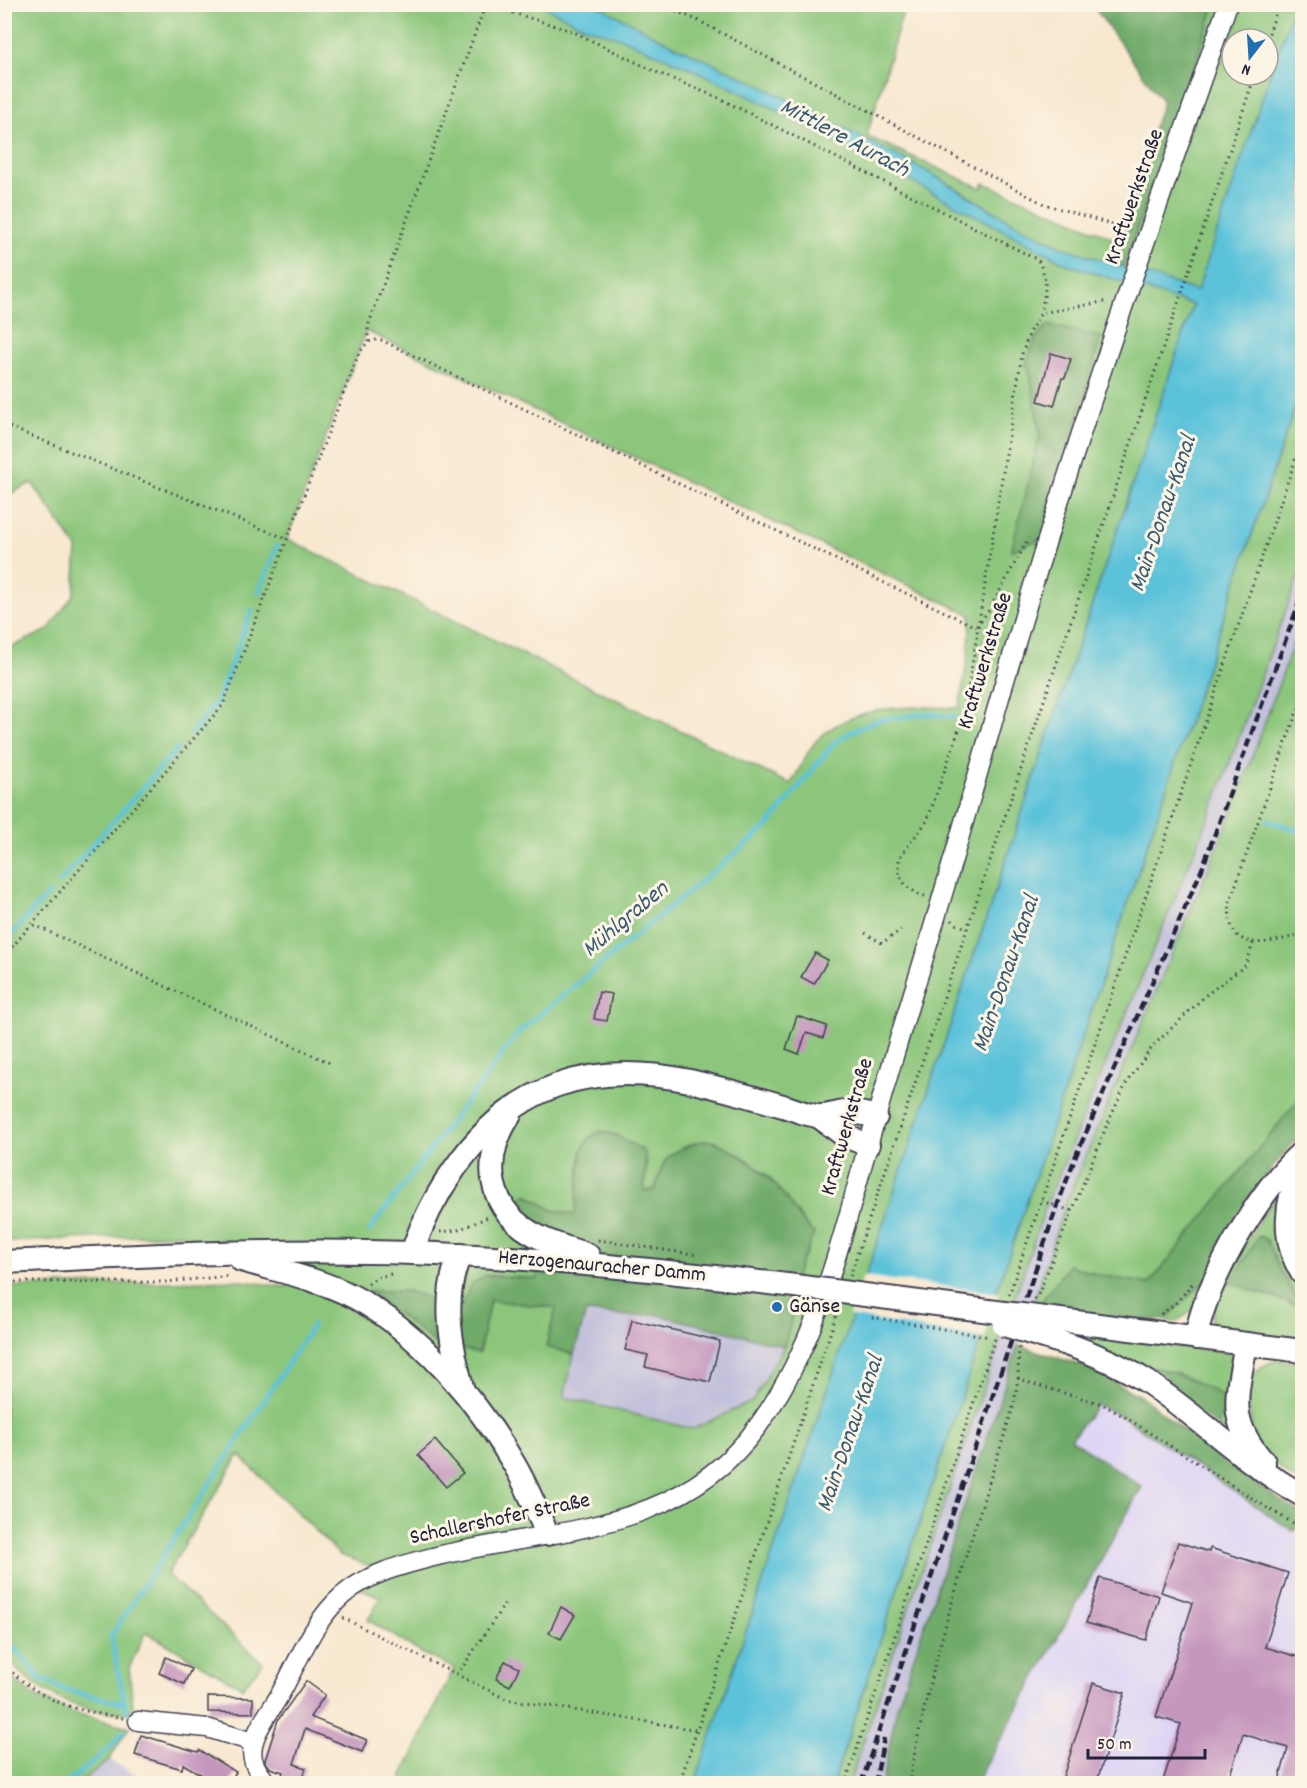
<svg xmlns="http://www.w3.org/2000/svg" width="1307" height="1788" font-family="Dekko,sans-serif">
	<rect width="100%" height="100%" fill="#fcf5e5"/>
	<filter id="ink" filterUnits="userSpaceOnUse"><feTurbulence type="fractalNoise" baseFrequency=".0167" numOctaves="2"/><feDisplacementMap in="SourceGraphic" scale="12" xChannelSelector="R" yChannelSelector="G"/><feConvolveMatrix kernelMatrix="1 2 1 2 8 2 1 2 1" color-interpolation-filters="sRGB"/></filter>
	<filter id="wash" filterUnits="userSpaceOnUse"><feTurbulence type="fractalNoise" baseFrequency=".008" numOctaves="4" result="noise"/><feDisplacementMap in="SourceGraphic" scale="24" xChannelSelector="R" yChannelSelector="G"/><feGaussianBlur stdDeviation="1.35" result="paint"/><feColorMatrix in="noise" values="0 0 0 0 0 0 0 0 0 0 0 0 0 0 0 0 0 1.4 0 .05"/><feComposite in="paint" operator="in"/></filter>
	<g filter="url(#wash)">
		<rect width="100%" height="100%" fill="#f8e8d0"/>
		<path fill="#ded5f5" d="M1098,1405L1123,1417L1293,1531L1302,1535V1783L976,1784L1142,1488L1070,1439Z"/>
		<g fill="#c3c1db">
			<path d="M1302,566V620L1232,813L1064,1207L1028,1320L1018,1345L897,1707L882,1783L849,1784L1047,1203L1214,805Z"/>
			<path d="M585,1312L631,1316L655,1314L784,1346L753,1401L693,1429L564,1397Z"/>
			<path d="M109,1760L151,1783L79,1784Z"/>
		</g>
		<g fill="#8cc67b" stroke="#57745b" stroke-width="1.5" fill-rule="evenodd">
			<path d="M5,5H905L867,136L981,188L984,183L1113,238L1106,262L1065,248L1019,226L930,173L859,153L1067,264L1119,280L1215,5H1294L695,1783H399L454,1668L425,1655L368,1620L381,1597L344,1582L373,1567L340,1555L239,1455L167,1574L263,1663L242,1688L146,1632L129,1668L133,1705L131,1714C117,1712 102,1712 89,1709C56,1702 26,1681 5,1657V1287L235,1280L286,1287L294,1269L182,1234L5,1242V650L48,630L74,594L77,548L32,483L5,496ZM1232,39H1268V75H1232ZM366,331L971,615L968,656L959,708C910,706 855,703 817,740C806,752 800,771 790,784L287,539ZM1101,337L1012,551L1040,435L1030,373L1026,363ZM600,1131L616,1135L644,1151L647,1162L644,1191L655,1190L664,1162L714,1140L750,1161L771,1179L808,1228L806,1253L801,1261L785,1311L792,1317L784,1346L753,1401L693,1429L564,1397L574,1354L546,1347L556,1308L490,1300L479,1353L434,1342L369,1291H406L460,1307L486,1275L538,1279L527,1194L552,1210L575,1215L582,1150Z"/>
			<path d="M1302,386V566L1214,805L1047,1203L849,1783L833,1784L988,1317Z"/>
			<path d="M1302,620V1097L1299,1099L1149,1284L1099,1275L1069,1265L1028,1320L1064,1207L1232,813Z"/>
			<path d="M1288,1176L1302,1283V1341L1211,1329L1214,1298L1221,1282ZM1267,1240L1281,1272L1301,1307L1230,1283Z"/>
			<path d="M1206,1280L1193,1310L1176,1322L1164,1320Z"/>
			<path d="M1078,1334L1237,1354L1242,1444L1217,1426L1225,1398C1202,1385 1178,1371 1150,1367L1144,1372L1075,1338Z"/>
			<path d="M1277,1360L1302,1363V1484C1289,1477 1261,1454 1255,1440C1252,1433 1252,1425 1250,1417C1243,1388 1245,1370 1277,1360Z"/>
			<path d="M4,1671L31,1694L74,1713L129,1727L109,1760L79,1783H5Z"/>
		</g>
		<g fill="#71ab6b" stroke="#4a6653" stroke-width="1.5">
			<path d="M1095,5H1215L1124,266L1106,262L1163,102L1096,10Z"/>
			<path d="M1048,325L1101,337L1045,537L1011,551L1040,435L1030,373L1026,363L1036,338Z"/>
			<path d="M1302,1097V1136L1288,1148L1247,1200L1206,1280L1164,1320H1028L1069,1265L1099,1275L1149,1284L1299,1099Z"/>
			<path d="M600,1131L616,1135L644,1151C648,1165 643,1177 645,1191L655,1189C665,1159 662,1156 693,1144C710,1137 716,1141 731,1150C753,1163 770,1177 786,1198C796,1210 801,1223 814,1233L806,1253L801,1261L785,1311L792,1317L784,1346L655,1314L631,1316L586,1312L574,1354L546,1347L556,1308L490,1300L479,1353L434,1342L368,1291H406L460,1307L471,1285L486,1275L538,1279L519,1200L527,1194L552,1210L575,1215L582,1150L589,1138Z"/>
			<path d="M1259,1236L1267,1240L1281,1272L1302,1307L1230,1283Z"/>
			<path d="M1018,1345L1086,1367L1145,1399L1228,1466L1302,1514V1525L1293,1531L1123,1417L1097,1405L1071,1439L1142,1487L976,1783H882L897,1707Z"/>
			<path d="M1150,1367C1178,1371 1202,1385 1226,1398L1223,1416L1217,1426L1144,1372Z"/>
		</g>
		<path fill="#5cc2da" stroke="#3f728a" stroke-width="1.5" d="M541,5H597L675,46L754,82L930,173L1019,226L1065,248L1197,291L1294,5H1302V386L988,1317L833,1783H695L1193,305L1067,264L765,104L703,74L618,37L585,27Z"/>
		<path fill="#f8e8d0" d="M863,1276L999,1293L984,1339L849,1316Z"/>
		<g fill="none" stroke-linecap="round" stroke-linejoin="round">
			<g stroke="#5cc2da" stroke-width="4.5">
				<path d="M259,593L277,546"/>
				<path d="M191,734L217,701L252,610"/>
				<path d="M1267,820L1302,832"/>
				<path d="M60,882L177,749"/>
				<path d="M4,943L49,893"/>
				<path d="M369,1231L519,1032L767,827L834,743L853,731L878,720L925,714L955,717"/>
				<path d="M4,1636L40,1678L65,1690L125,1704"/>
				<path d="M126,1711L111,1636L313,1325"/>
				<path d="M65,1784C86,1768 107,1753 123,1732"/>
			</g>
		</g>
		<g id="blocks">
			<g fill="#c596be">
				<path d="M1051,353L1071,359L1065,378H1062L1054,406L1038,401Z"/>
				<path d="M815,953L828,960L814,984L801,977Z"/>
				<path d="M599,992L612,994L607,1021L594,1019Z"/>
				<path d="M797,1016L827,1026L823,1038L806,1033L799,1054L786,1049Z"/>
				<path d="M632,1320L720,1341L710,1382L645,1367L648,1355L625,1350Z"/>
				<path d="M435,1440L463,1473L446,1487L418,1455Z"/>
				<path d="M1178,1542L1209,1552L1210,1548L1288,1573L1265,1647L1302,1658V1784H1287L1279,1781L1288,1748L1243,1734L1227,1784H1162L1181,1724L1156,1717L1193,1603L1161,1592Z"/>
				<path d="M1100,1578L1159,1596L1146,1640L1086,1623Z"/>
				<path d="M561,1607L575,1615L561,1639L549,1633Z"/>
				<path d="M166,1657L191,1669L184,1684L159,1673Z"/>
				<path d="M505,1661L519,1668L510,1686L496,1679Z"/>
				<path d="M306,1681L325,1695L310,1717L367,1740L362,1752L305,1729L294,1764L306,1768L301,1784H289L280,1781L283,1772L270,1768L265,1760L278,1720Z"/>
				<path d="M1093,1683L1125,1693L1096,1784H1072L1062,1780Z"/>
				<path d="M208,1697L253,1698V1713L208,1712Z"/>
				<path d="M141,1735L198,1752L199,1750L236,1772L229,1784H217L183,1764L182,1769L135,1755Z"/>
			</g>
		</g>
	</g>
	<g filter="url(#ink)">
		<use href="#blocks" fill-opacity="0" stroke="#424051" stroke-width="1.5"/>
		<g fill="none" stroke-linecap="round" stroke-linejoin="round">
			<defs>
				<g id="minor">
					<path d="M138,1721L207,1728L253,1742"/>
					<path d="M267,1784C263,1777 258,1772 255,1765C244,1742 268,1716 279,1696C299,1661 312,1622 343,1595C367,1574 402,1565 433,1557C551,1528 679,1535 758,1426C814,1349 838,1254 863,1163C881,1100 899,1037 919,974C967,817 1009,658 1059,502C1112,335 1170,170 1228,4"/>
				</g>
				<g id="major">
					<path d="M510,1115C480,1160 487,1212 539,1237C555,1245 571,1249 588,1255"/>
					<path d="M818,1116L845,1136L868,1145"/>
					<path d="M1302,1166C1285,1200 1281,1240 1302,1273"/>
					<path d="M412,1253C422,1222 436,1195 455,1168C514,1084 591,1060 690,1081C721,1088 752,1097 783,1106C794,1109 806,1115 818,1116C826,1117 836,1113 845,1112C855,1112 866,1114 876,1117"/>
					<path d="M460,1255C441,1298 451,1344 462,1387"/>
					<path d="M241,1260C279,1271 319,1279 354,1297C418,1331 478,1401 514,1464C527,1486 537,1511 547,1534"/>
					<path d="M4,1262C140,1256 276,1248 412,1253C538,1257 662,1271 787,1285"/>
					<path d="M1060,1320L1302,1351"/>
					<path d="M1196,1338C1205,1282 1260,1189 1302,1152"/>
					<path d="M1054,1340C1086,1350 1117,1363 1146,1381C1200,1417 1245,1464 1302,1495"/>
					<path d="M1246,1344C1237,1395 1226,1420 1264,1462"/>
				</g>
			</defs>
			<use href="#minor" stroke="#424051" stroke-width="21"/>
			<use href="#major" stroke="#424051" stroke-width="26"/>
			<g stroke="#424051" stroke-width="3" stroke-dasharray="1.5 4.5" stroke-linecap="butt">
				<path d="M484,4L572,31L656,72L719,98L1038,260C1049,281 1045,290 1041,313"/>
				<path d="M659,4L697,20L1044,204L1133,231"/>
				<path d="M1267,39L1279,4"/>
				<path d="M368,342V326L485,6"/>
				<path d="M4,425L287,539"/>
				<path d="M977,626L989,610L1029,538"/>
				<path d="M1302,697L1230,901C1224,956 1267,944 1302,934"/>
				<path d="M925,896L918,894L906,886L899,874V858L927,821L964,715L1022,354L1030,331L1041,313L1108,301"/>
				<path d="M952,920L956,924L967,928"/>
				<path d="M34,925L332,1064"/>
				<path d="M865,933L882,943L901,930"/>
				<path d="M4,956L223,705L359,353L368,342L379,339L976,627"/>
				<path d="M1041,1201L1072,1211"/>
				<path d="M440,1232L458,1230L488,1217"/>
				<path d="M598,1240L698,1255"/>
				<path d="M850,1276L1255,75"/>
				<path d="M15,1282H165L230,1276"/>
				<path d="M368,1284L376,1278L395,1273"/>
				<path d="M1009,1295L1302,440"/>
				<path d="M1034,1299L1038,1295L1107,1125L1126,1084L1153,1046L1206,995L1246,965L1253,943"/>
				<path d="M1161,1314L1175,1304L1193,1283"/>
				<path d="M1018,1378L1033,1384L1102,1404L1125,1417L1269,1509L1302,1528"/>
				<path d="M343,1618L506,1699L698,1730"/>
				<path d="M4,1664C41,1702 73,1710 123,1718"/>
				<path d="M456,1674L462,1668L506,1602"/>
				<path d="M679,1784L838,1310"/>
				<path d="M845,1784L995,1339"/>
				<path d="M909,1784C931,1654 975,1529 1014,1404L1018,1378L1019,1347"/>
			</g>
			<use href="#minor" stroke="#fff" stroke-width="18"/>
			<use href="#major" stroke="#fff" stroke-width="22"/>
			<g stroke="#22223b" stroke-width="4.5" stroke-dasharray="9 4.5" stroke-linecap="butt">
				<path d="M861,1784L1057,1206L1077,1153L1202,869L1302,595"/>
				<path d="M875,1784L884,1738"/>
			</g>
			<defs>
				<g id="major-bridge">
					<path d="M787,1285L1060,1320"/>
					<path d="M1004,1325L1054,1340"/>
				</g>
			</defs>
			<use href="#major-bridge" stroke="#424051" stroke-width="26" stroke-linecap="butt"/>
			<path stroke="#424051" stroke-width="3" stroke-dasharray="1.5 4.5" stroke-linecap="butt" d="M872,1317L990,1337"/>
			<use href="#major-bridge" stroke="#fff" stroke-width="22"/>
		</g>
	</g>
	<circle fill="#1f6fb2" stroke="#fcf5e5" stroke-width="2" cx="777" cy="1307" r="6"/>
	<g text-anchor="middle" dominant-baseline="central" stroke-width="6" stroke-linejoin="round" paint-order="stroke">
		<g font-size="22" fill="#22223b" stroke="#fcf5e5">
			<text transform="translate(1135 197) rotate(-71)">Kraftwerkstraße</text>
			<text transform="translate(986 661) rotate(-73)">Kraftwerkstraße</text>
			<text transform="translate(848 1127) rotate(-74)">Kraftwerkstraße</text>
			<text transform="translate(602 1267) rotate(5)">Herzogenauracher Damm</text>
			<text transform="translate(500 1520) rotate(-12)">Schallershofer Straße</text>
		</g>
		<g font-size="22" fill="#22223b" stroke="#fcf5e5" text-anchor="start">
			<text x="789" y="1307">Gänse</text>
		</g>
		<g font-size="24" font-style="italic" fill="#365a73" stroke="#fcf5e5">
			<text transform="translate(844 139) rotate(28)">Mittlere Aurach</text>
			<text transform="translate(1164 514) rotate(-71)">Main-Donau-Kanal</text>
			<text transform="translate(626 920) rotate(-40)">Mühlgraben</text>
			<text transform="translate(1007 974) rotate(-71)">Main-Donau-Kanal</text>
			<text transform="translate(851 1434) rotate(-71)">Main-Donau-Kanal</text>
		</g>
	</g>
	<rect width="1307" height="1788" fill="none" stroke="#fcf5e5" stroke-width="24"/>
	<g transform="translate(1250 57) rotate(197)"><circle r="28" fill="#fcf5e5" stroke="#a5a1a1" stroke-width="1.5"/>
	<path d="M0-4.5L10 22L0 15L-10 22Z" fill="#1f6fb2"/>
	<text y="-9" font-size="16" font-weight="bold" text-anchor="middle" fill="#22223b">N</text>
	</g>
	<path d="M1088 1749v9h117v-9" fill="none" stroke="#22223b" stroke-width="3"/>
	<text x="1097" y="1749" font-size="18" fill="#22223b" stroke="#fcf5e5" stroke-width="4.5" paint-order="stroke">50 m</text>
</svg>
